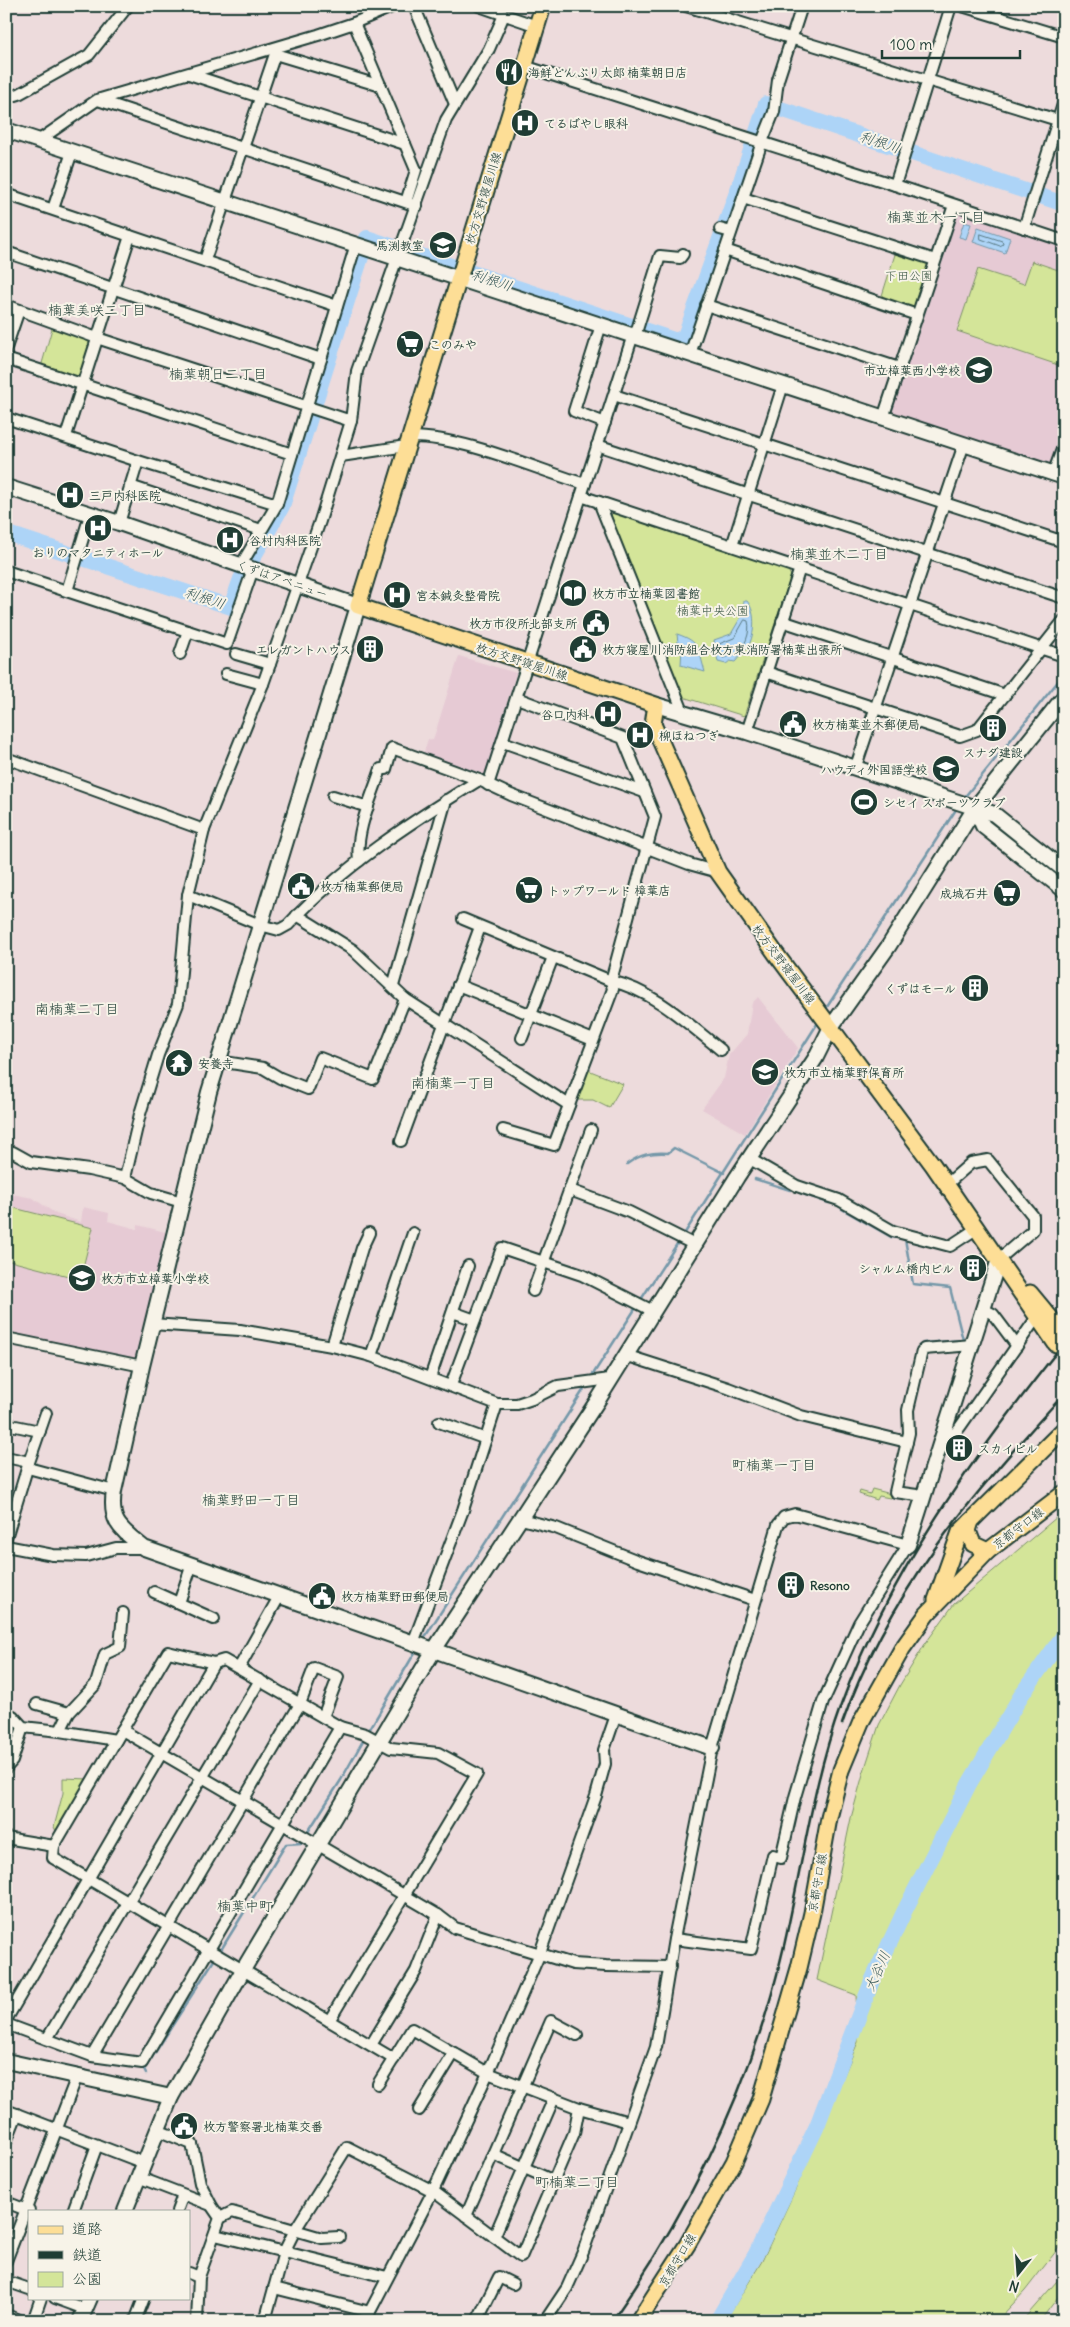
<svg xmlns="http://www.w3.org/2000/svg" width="1070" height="2327" font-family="Delius,'Klee One',sans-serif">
	<rect width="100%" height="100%" fill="#eddbdc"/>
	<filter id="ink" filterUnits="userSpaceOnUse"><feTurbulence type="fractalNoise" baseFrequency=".02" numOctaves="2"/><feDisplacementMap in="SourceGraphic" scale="10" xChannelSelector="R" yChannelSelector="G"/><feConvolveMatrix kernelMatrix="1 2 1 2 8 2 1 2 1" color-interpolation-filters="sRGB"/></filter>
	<g filter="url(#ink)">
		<g fill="#e6cad4">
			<path d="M954,205L1064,241V444L1053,474L883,418Z"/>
			<path d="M459,656L516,673L484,777L422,758L428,739L433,740Z"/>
			<path d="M758,997L798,1048L745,1134L702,1109L724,1078L729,1055L747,1034L752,1003Z"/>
			<path d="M6,1158H13L12,1193L6,1192Z"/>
			<path d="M6,1193L33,1198L56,1214L81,1222L83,1207L109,1213L108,1221L137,1229L138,1225L169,1233L139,1362L6,1335Z"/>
		</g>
		<g fill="#d4e599" stroke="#7a9166">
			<path d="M355,6H371L373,12L361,17Z"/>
			<path d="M897,248L935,260L917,315L880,302Z"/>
			<path d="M1032,261L1064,272V367L957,331L978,269L1024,284Z"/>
			<path d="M53,325L92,341L81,375L75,379L41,367Z"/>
			<path d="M614,512L788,570L791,576L744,716L683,697L607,519Z"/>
			<path d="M583,1068L623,1084L609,1108L593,1100H571Z"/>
			<path d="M6,1206L93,1228L80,1279L6,1260Z"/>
			<path d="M872,1489L891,1494L890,1498L879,1496L877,1500L859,1494L860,1491L870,1494Z"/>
			<path d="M1064,1511V2241L1025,2291L997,2321H725L762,2261L796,2188L858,2042L856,1995L817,1980L851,1818L863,1774L879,1725L900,1685L925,1644L954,1604Z"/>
			<path d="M63,1778L90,1779L58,1835L54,1827L63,1793Z"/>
			<path d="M1064,2273V2289L1040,2321H1022Z"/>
		</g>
		<g fill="#add4f7" stroke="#7498a9">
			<path d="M964,222L971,224L966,239L959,237Z"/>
			<path d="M978,227L1010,238L1005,253L973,242Z"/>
			<path d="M744,601H747C757,612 755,638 746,650C743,654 739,657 735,662L730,661L726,664L718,662L714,640L731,634L741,617Z"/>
			<path d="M677,634C701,642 698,649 705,672L681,665L682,647L678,643Z"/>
		</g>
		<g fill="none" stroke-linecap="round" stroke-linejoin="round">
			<g stroke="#587982" stroke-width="1">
				<path d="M981,234L1002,241L1003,244L1000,246L981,239Z"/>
				<path d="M745,620L748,621C751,632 745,649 734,655C732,656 725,657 723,658L719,644L734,638Z"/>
			</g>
			<g stroke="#7498a9" stroke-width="2.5">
				<path d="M963,799L1064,674"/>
				<path d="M825,1010L957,808"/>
				<path d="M627,1164C641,1154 651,1152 668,1153L674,1148L724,1173"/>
				<path d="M755,1179L790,1190"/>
				<path d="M800,1193L829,1203"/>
				<path d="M842,1209L891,1237L905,1239L913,1284L950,1288L963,1340L923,1343"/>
				<path d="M683,1236L819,1021"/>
				<path d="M640,1301L679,1241"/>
				<path d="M590,1379L637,1306"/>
				<path d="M423,1640L586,1386"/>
				<path d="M368,1732L417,1649"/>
				<path d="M306,1835L341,1780L365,1737"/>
				<path d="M219,1953L286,1844L302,1843L304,1840"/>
				<path d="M146,2074L144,2070L216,1957"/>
			</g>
			<g stroke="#add4f7" stroke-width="16">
				<path d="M6,533L231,607L241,579L282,506L367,238L677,341L685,336L740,184L766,104L1064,204"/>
				<path d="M717,2321L756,2254L817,2126L872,1981L904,1912L969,1784L1022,1694L1064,1635"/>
			</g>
			<path stroke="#c4bbba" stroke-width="15" stroke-dasharray="15 8" stroke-linecap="butt" d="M1056,1344L1064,1359"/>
			<defs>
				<g id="street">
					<path d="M414,6L455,104"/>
					<path d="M479,6L537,26"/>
					<path d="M686,6L1064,122"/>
					<path d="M962,6L1064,37"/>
					<path d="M354,23L416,170L406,202"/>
					<path d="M275,54L381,86"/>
					<path d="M524,66L895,185L1064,241"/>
					<path d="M189,74L405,144"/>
					<path d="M6,98L19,94L89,55L128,6"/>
					<path d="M98,100L417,206"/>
					<path d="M38,141L97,100L318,35L354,23L394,6"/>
					<path d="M895,185L951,6"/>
					<path d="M6,194L337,306"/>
					<path d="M743,198L935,260"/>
					<path d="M53,209L72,152"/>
					<path d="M1024,228L1064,101"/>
					<path d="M720,229L731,232"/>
					<path d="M725,250L917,315"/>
					<path d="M6,252L321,359"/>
					<path d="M205,260L275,54L274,49"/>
					<path d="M6,305L97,338L351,421"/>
					<path d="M706,305L899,368"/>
					<path d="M601,325L574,411L605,423"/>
					<path d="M635,336L660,256L680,258L683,254"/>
					<path d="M6,348L19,310"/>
					<path d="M690,354L762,142L774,112L778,80L802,6"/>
					<path d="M6,359L292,454"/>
					<path d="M614,395L1064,542"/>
					<path d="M6,418L138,461L277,504"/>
					<path d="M883,418L954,205"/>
					<path d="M66,436L130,236"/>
					<path d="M409,437C462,436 533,468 585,484"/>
					<path d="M597,445L1064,598"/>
					<path d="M341,456L406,446"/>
					<path d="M1053,474L1064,444"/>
					<path d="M130,486L261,530"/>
					<path d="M581,496L1064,656"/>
					<path d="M599,502L684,714"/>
					<path d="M119,523L138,461"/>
					<path d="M732,546L783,385"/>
					<path d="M241,565L277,504L356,244"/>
					<path d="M6,571L227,644L253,569"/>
					<path d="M67,591L90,515"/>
					<path d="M782,621L1005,695"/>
					<path d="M180,654L188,631"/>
					<path d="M236,654L270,664"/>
					<path d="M766,672L960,736L977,730L1064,620"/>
					<path d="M226,674L263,684"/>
					<path d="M747,732L800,568"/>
					<path d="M503,742L644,792"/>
					<path d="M6,758L204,830"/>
					<path d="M855,769L964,444"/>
					<path d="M488,785L633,335"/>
					<path d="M333,796L368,807"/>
					<path d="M359,861C355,831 372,797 381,769H386L392,748L479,780"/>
					<path d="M188,895L260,925L279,930L288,925C343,866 411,822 479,780L511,795L689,864L718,872"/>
					<path d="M297,915L353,950L405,999L569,1105"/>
					<path d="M463,919L611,981C654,991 687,1023 721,1050"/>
					<path d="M458,985L593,1040"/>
					<path d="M393,986L446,800"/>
					<path d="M522,1038L553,957"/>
					<path d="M218,1061L263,1068L280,1078L308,1089L320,1058L373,1079L405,999"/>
					<path d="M503,1130L554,1145L613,989L611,981L655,817L623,738L517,698"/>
					<path d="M401,1141L480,927"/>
					<path d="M6,1152H13L31,1162L89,1170L125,1178L151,1193L182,1202"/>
					<path d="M750,1159L797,1186L839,1200L893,1231L950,1246L976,1229"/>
					<path d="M125,1178L140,1114L158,1055L178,1004L188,895L204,830L263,684L320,521L351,421L357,371L446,120L489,49L504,15"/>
					<path d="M946,1185L971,1163L988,1160L1033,1216V1230L999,1259"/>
					<path d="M570,1190L629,1212L695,1245"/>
					<path d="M533,1291L591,1130"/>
					<path d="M983,1309L993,1314L1017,1346"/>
					<path d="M453,1312L475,1320"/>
					<path d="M152,1324L240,1330L332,1346L371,1356L497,1404H517L532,1399L558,1386L610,1379"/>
					<path d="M6,1338L142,1366"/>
					<path d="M332,1346L362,1248L369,1233"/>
					<path d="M625,1355L728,1388L801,1416L907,1442"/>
					<path d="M371,1356L413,1233"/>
					<path d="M430,1378L468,1266"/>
					<path d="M451,1385L502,1248L582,1275L653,1311"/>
					<path d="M439,1422L486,1439"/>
					<path d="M6,1424L40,1431"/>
					<path d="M939,1447H944L960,1427L1037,1317"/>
					<path d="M6,1457L29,1462L6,1538"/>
					<path d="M29,1462L46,1413"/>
					<path d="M28,1468L114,1491"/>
					<path d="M924,1496L895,1492L909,1433L908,1410L922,1351L924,1349L972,1345"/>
					<path d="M521,1519L556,1528L638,1561L755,1600"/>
					<path d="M6,1546L53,1555L86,1556L116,1548H144"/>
					<path d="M154,1592L214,1619"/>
					<path d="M179,1603L192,1564"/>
					<path d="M413,1643L463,1510L497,1404"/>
					<path d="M239,1668L280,1595"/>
					<path d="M37,1704L69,1713"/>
					<path d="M6,1713L13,1716L23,1727L60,1731"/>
					<path d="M122,1730L438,1915L455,1928L573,1964L606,1966L670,1967"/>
					<path d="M116,1740L60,1731L69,1713L96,1684L105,1654L120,1647L123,1613"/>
					<path d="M6,1768L12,1761L23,1727"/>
					<path d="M6,1838L54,1846"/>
					<path d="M6,2020L214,1663"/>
					<path d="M329,2021L477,1774L438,1753L391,1748L365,1734L340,1727L224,1660L214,1663L168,1652L54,1846L53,1858L394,2059"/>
					<path d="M6,2024L92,2056L142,2063L340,1727"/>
					<path d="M47,2039L260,1680"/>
					<path d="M371,2045L416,1971L438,1915"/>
					<path d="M92,2056L300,1704L314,1668L338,1677L323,1717"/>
					<path d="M378,2084L412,2029L488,2073L579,2108L629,2122"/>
					<path d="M6,2110L144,2163"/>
					<path d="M419,2110L454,2053"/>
					<path d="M157,2130L192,2144L200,2183L211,2205"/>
					<path d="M6,2142L17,2114"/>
					<path d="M493,2154L554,2181"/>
					<path d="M138,2177L211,2205L220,2218L199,2277L197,2321"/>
					<path d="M6,2202L29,2211"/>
					<path d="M73,2211L97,2145"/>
					<path d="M177,2211L183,2195"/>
					<path d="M466,2216L551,2021L577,2035"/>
					<path d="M220,2218L232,2212L322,2238L339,2237"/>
					<path d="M215,2235L387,2277"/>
					<path d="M494,2237L554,2098"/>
					<path d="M6,2261L77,2076"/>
					<path d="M189,2273L199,2277"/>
					<path d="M6,2281L29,2289"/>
					<path d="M274,2288L370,2312"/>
					<path d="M55,2298L85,2309"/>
					<path d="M6,2315L21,2321"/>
					<path d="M33,2321L41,2298"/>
					<path d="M135,2321L144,2298"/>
					<path d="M265,2321L284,2252L295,2230L347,2147L433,2191L521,2257L574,2133L579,2108"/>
					<path d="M365,2321L433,2191L488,2073L540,1953L596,1796L605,1764L604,1750L616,1715"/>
					<path d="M477,2321L499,2277L513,2284"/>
					<path d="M545,2321L567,2288L583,2252L656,2047L674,1939L712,1748L778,1525L784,1517L795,1514L908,1545L859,1623L823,1702L795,1797L781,1858L773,1855L751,1949L674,1939"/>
				</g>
				<g id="secondary">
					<path d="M6,130L1064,477"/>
					<path d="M6,487L119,523L358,606L209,1092L142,1366L114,1491C109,1523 121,1529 144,1548L712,1748"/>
					<path d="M656,705L747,732L994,814L1064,870"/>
					<path d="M975,808L983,826L1064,890"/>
					<path d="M908,1545L999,1259"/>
					<path d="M6,2061L171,2097"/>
					<path d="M125,2211L171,2097L243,1970L434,1650L598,1400L737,1177L815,1059L831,1027L888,947L975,808L1064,697"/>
					<path d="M80,2321L90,2298"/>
				</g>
				<g id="primary">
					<path d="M543,6L358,606L656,705L653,724L718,872L776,954L933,1165L1056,1344"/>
					<path d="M1030,1293L1064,1334"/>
					<path d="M971,1521L968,1531L973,1544L988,1551"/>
					<path d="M936,1600L960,1532L1064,1429"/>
					<path d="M638,2321L687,2245L734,2162L761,2099L799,1968L812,1913L829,1818L841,1770L861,1722L902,1649L927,1614L988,1551L1064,1493"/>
				</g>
			</defs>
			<use href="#street" stroke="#1f3d34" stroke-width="14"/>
			<use href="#secondary" stroke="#1f3d34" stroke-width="18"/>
			<use href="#primary" stroke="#1f3d34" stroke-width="19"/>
			<use href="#street" stroke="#f7f3e8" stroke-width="10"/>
			<use href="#secondary" stroke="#f7f3e8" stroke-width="14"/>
			<use href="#primary" stroke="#fdde96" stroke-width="15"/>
			<g stroke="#1f3d34" stroke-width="2.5">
				<path d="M842,1724C888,1593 971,1495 1064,1394"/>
				<path d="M612,2321C691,2208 752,2085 783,1950C802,1869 812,1784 841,1705C890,1571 975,1454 1064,1343"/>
			</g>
		</g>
	</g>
	<defs>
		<symbol id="restaurant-disc" viewBox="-11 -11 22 22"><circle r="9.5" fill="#1f3d34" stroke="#f7f3e8"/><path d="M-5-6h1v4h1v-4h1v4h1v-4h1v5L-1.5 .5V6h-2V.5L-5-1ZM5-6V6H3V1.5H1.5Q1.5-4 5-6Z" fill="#fff"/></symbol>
		<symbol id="hospital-disc" viewBox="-11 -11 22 22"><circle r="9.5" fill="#1f3d34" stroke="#f7f3e8"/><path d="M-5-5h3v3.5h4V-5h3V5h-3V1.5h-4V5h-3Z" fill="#fff"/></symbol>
		<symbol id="school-disc" viewBox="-11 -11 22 22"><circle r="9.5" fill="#1f3d34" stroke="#f7f3e8"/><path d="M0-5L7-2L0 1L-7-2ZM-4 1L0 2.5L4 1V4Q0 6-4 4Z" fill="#fff"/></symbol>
		<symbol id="supermarket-disc" viewBox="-11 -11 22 22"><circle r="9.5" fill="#1f3d34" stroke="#f7f3e8"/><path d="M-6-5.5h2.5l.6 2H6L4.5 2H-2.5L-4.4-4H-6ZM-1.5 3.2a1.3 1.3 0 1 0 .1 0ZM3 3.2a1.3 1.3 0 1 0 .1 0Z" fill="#fff"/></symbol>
		<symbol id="library-disc" viewBox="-11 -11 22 22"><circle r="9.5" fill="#1f3d34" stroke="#f7f3e8"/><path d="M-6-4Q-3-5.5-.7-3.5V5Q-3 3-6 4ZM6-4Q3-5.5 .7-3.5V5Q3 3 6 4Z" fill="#fff"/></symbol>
		<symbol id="civic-disc" viewBox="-11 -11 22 22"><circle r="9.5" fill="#1f3d34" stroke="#f7f3e8"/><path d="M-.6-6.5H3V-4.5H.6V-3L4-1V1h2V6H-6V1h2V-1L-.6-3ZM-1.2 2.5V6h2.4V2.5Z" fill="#fff"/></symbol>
		<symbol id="building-disc" viewBox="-11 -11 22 22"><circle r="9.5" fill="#1f3d34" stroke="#f7f3e8"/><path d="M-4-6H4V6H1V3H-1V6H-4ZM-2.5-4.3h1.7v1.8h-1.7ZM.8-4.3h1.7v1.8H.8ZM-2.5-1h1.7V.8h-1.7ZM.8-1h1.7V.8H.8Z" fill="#fff"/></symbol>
		<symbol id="stadium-disc" viewBox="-11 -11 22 22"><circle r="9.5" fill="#1f3d34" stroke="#f7f3e8"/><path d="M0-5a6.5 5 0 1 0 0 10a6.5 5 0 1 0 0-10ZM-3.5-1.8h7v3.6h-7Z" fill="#fff"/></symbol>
		<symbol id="temple-disc" viewBox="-11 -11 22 22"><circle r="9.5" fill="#1f3d34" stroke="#f7f3e8"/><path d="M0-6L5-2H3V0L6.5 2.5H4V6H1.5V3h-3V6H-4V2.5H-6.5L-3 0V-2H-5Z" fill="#fff"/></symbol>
	</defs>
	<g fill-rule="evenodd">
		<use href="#restaurant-disc" x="493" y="56" width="32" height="32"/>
		<use href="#hospital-disc" x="509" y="107" width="32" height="32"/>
		<use href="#school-disc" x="427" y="229" width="32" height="32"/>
		<use href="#supermarket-disc" x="394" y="328" width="32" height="32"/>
		<use href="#school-disc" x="963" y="354" width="32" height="32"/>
		<use href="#hospital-disc" x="54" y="479" width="32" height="32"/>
		<use href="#hospital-disc" x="82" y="512" width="32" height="32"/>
		<use href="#hospital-disc" x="214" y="524" width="32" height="32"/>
		<use href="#library-disc" x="557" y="577" width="32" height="32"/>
		<use href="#hospital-disc" x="381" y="579" width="32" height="32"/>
		<use href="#civic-disc" x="580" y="607" width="32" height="32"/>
		<use href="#building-disc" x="354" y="633" width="32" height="32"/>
		<use href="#civic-disc" x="567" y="633" width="32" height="32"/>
		<use href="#hospital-disc" x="592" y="698" width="32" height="32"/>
		<use href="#civic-disc" x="777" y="708" width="32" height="32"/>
		<use href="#building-disc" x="977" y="712" width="32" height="32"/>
		<use href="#hospital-disc" x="624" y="719" width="32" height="32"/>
		<use href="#school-disc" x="930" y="753" width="32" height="32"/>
		<use href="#stadium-disc" x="848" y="786" width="32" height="32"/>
		<use href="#civic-disc" x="285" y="870" width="32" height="32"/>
		<use href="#supermarket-disc" x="513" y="874" width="32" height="32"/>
		<use href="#supermarket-disc" x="991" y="877" width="32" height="32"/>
		<use href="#building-disc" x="959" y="972" width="32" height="32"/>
		<use href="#temple-disc" x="163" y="1047" width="32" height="32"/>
		<use href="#school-disc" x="749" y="1056" width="32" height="32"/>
		<use href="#building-disc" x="957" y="1252" width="32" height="32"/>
		<use href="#school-disc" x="66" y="1262" width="32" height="32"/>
		<use href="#building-disc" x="943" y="1432" width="32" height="32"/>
		<use href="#building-disc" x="775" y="1569" width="32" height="32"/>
		<use href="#civic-disc" x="306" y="1580" width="32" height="32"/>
		<use href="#civic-disc" x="168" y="2110" width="32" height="32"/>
	</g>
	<g text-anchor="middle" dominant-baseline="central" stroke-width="4" stroke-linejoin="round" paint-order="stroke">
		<g font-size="12" font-weight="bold" fill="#1f3d34" stroke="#f7f3e8" text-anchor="start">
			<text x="528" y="72">海鮮どんぶり太郎 楠葉朝日店</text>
			<text x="544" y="123">てるばやし眼科</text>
			<text x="424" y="245" text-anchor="end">馬渕教室</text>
			<text x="429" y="344">このみや</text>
			<text x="960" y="370" text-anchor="end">市立樟葉西小学校</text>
			<text x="89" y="495">三戸内科医院</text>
			<text x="249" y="540">谷村内科医院</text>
			<text x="98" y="552" text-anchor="middle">おりのマタニティホール</text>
			<text x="592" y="593">枚方市立楠葉図書館</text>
			<text x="416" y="595">宮本鍼灸整骨院</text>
			<text x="577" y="623" text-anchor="end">枚方市役所北部支所</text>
			<text x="351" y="649" text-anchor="end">エレガントハウス</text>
			<text x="602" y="649">枚方寝屋川消防組合枚方東消防署楠葉出張所</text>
			<text x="589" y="714" text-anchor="end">谷口内科</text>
			<text x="812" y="724">枚方楠葉並木郵便局</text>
			<text x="659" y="735">柳ほねつぎ</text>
			<text x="993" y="752" text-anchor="middle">スナダ建設</text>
			<text x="927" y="769" text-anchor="end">ハウディ外国語学校</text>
			<text x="883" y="802">シセイ スポーツクラブ</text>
			<text x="320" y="886">枚方楠葉郵便局</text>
			<text x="548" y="890">トップワールド 樟葉店</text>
			<text x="988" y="893" text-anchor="end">成城石井</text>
			<text x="956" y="988" text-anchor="end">くずはモール</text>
			<text x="198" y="1063">安養寺</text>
			<text x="784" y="1072">枚方市立楠葉野保育所</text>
			<text x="954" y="1268" text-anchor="end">シャルム橋内ビル</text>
			<text x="101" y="1278">枚方市立樟葉小学校</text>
			<text x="978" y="1448">スカイビル</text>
			<text x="810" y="1585">Resono</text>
			<text x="341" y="1596">枚方楠葉野田郵便局</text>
			<text x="203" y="2126">枚方警察署北楠葉交番</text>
		</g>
		<g font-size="12" fill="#1f3d34" stroke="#f7f3e8">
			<text transform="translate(483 198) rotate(-73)">枚方交野寝屋川線</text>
			<text transform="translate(282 579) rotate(19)">くずはアベニュー</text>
			<text transform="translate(522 661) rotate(18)">枚方交野寝屋川線</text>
			<text transform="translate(784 964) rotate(53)">枚方交野寝屋川線</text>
			<text transform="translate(1018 1528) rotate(-37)">京都守口線</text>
			<text transform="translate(817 1883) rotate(-80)">京都守口線</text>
			<text transform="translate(677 2260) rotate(-59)">京都守口線</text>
		</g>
		<g font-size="12" fill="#3a5643" stroke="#f7f3e8">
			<text x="909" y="275">下田公園</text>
			<text x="713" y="610">楠葉中央公園</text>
		</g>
		<g font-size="14" font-style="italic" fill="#3b5b5b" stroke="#f7f3e8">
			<text transform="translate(880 142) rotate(18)">利根川</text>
			<text transform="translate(492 280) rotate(18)">利根川</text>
			<text transform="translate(205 598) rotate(18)">利根川</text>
			<text transform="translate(877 1971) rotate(-66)">大谷川</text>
		</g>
		<g font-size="14" fill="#1f3d34" stroke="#f7f3e8">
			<text x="936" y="217">楠葉並木一丁目</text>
			<text x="97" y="310">楠葉美咲二丁目</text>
			<text x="218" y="374">楠葉朝日二丁目</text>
			<text x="839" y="554">楠葉並木二丁目</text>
			<text x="77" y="1009">南楠葉二丁目</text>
			<text x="453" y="1083">南楠葉一丁目</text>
			<text x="774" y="1465">町楠葉一丁目</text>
			<text x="251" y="1500">楠葉野田一丁目</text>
			<text x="245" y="1906">楠葉中町</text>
			<text x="577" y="2182">町楠葉二丁目</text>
		</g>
	</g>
	<rect width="1070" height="2327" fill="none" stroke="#f7f3e8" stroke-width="25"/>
	<rect x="12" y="12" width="1045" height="2302" fill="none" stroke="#1f3d34" stroke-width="2" filter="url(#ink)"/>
	<rect x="28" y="2210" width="162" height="90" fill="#f7f3e8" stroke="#a1aaa0"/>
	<rect x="38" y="2226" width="25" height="8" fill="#fdde96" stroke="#a1aaa0"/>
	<text x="72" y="2234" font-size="15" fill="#1f3d34">道路</text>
	<rect x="38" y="2251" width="25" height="8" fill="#1f3d34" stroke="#a1aaa0"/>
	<text x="72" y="2260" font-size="15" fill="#1f3d34">鉄道</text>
	<rect x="38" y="2272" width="25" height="15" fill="#d4e599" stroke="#a1aaa0"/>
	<text x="72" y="2284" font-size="15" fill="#1f3d34">公園</text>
	<g transform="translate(1018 2274) rotate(197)" stroke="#f7f3e8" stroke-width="4" paint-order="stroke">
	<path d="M0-4L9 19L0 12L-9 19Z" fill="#1f3d34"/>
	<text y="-8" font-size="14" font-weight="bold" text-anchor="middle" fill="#1f3d34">N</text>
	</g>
	<path d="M882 50v8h138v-8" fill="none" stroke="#1f3d34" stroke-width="2.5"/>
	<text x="890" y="50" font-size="15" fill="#1f3d34" stroke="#f7f3e8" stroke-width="4" paint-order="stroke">100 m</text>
</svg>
